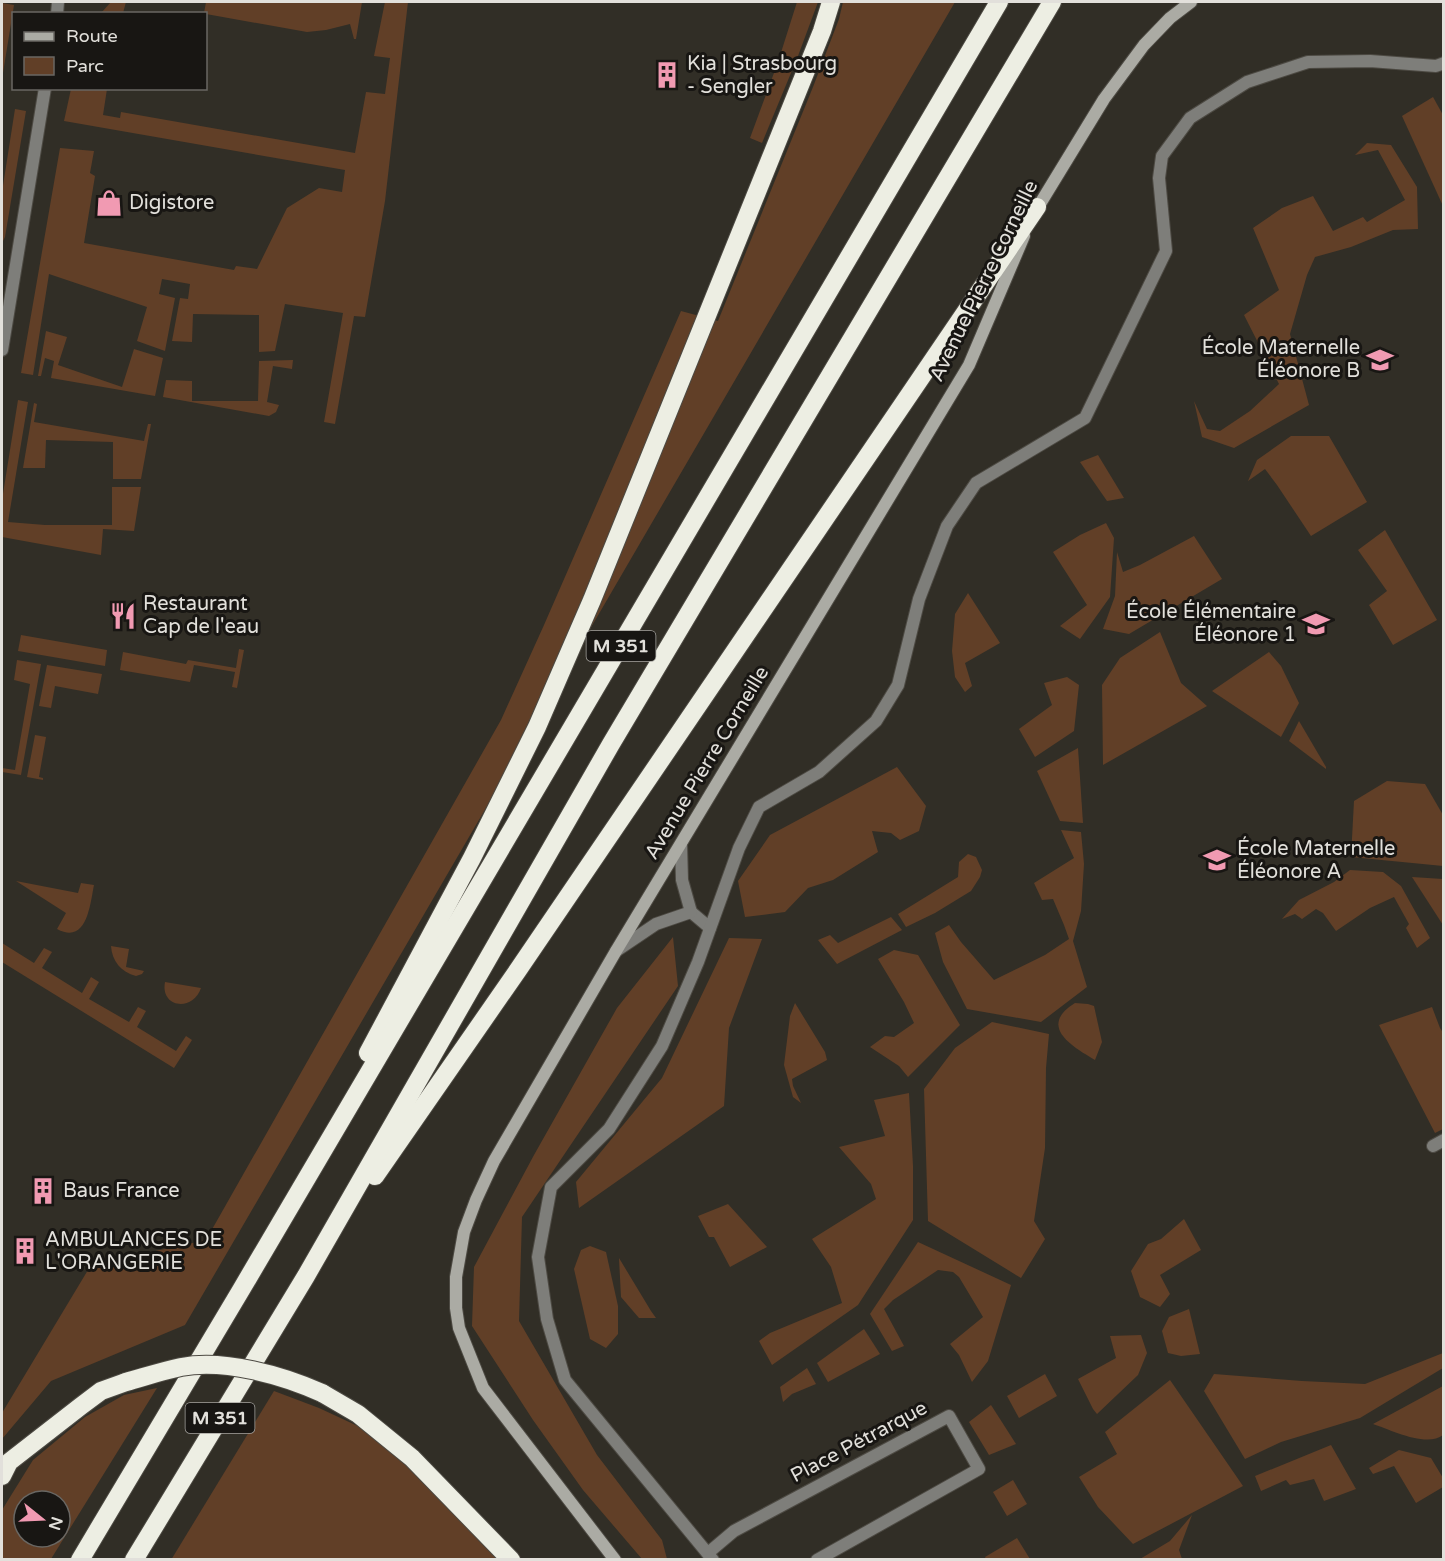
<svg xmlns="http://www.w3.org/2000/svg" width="1445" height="1561" font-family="'Varela Round',sans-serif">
	<rect width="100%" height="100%" fill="#312e26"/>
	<g fill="#613f27" fill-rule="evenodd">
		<path d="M111,2H126L123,13H101Z"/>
		<path d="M206,2H362L356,39H354L350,24L326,30L307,32L206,14L204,13Z"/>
		<path d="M385,2H408L385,201L365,317L354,316L335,424L324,422L343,313L285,304L275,351L259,352V315L193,314L192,342L172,341L180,298L188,299L190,284L162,279L159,294L175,298L165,351L137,341L147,307L49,274L33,375L21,373L60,148L94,151L90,173L95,176L84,243L234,270L236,266L257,269L287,208L319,188L342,192L345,170L64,121L71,89H107L103,115L120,118L121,112L355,153L366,92L385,94L390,58L374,56Z"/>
		<path d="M797,2H818L798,56L762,143L750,138L778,62Z"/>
		<path d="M843,2H955L185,1325L51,1381L2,1439V1413L91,1265L206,1240L501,720L544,625L681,311L718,321L813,87L839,19Z"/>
		<path d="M2,3L14,5L2,79Z"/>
		<path d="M1433,97L1443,115V206L1402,116Z"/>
		<path d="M15,109L26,111L5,237L2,243V192Z"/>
		<path d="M1367,143L1391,145L1417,187L1418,229L1393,230L1351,247L1315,257L1307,275L1290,334L1309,405L1234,448L1202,437L1194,401L1207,429L1220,431L1250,411L1279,384L1244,315L1279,290L1253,228L1282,208L1313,196L1333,231L1363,217L1367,222L1405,200L1378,150L1355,155Z"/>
		<path d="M46,331L67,337L58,365L122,387L134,349L163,358L155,396L51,378L54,361L45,358L41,376H38Z"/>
		<path d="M293,360L292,369L273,366L267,402L279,405L276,412L269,416L163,397L166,380L192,381V401H258L259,361Z"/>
		<path d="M18,400L28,402L8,522L45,525H112V487H141L134,531L103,529L101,555L2,537V500Z"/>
		<path d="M34,403L37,404L34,422L144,441L148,424H151L141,479H113V442L46,440L45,468H23Z"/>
		<path d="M1291,436H1329L1367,502L1311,536L1277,485L1265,469L1248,481L1257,460Z"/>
		<path d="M1098,455L1124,498L1107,501L1080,462Z"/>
		<path d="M1106,523L1114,538L1110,597L1080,639L1060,626L1087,605L1053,552L1080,535Z"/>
		<path d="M1385,530L1437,620L1393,645L1369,605L1387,591L1358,550Z"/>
		<path d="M1194,536L1222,579L1129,634L1103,629L1115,596L1117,552L1123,572L1140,565Z"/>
		<path d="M968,593L1000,643L965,663L972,686L965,692L955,677L952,651L955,614Z"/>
		<path d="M1160,632L1181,683L1207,706L1103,765L1102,685L1120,658Z"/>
		<path d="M21,635L107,650L105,666L18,651Z"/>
		<path d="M239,649L244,650L237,688L232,687L235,672L194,665L190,682L120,670L123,652L186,664L188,660L236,668Z"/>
		<path d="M1269,652L1281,666L1299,703L1281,737L1212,691Z"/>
		<path d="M17,660L41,664L21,775L2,772V768L15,770L30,684L14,680Z"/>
		<path d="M47,665L102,674L98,694L55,686L51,708L39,706Z"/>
		<path d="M1067,677L1079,685L1074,731L1035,757L1019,729L1052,705L1044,683Z"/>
		<path d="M1299,721L1326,767V769L1289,741Z"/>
		<path d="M35,735L46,737L39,777L43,778V780L27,777Z"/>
		<path d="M1078,748L1083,823L1060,821L1037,771Z"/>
		<path d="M897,767L926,806L919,831L900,840L891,833L872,831L878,852L833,880L808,888L785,912L745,917L738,881L770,835Z"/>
		<path d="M1387,781L1425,784L1443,815V866L1351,857L1354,801Z"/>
		<path d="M1061,830L1081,832L1084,864L1081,911L1073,941L1087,987L1041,1022L967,1009L943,962L935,933L949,925L961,942L994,980L1045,955L1069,939L1064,925L1053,899L1042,900L1034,883L1074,858Z"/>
		<path d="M968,854L976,857L982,870L980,877L971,891L935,913L906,927L898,914L958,877L959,862Z"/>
		<path d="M1350,870L1383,872L1401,886L1430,938L1417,948L1406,928L1409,924L1394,897L1370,908L1336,931L1323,913L1316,909L1302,919L1295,914L1282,919L1299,900L1334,882Z"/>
		<path d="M1412,877L1443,879V925Z"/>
		<path d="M16,881L78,893L81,883L94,885C90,905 87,945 57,929L66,913Z"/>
		<path d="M891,917L902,930L837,964L818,940L830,935L838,943Z"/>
		<path d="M673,937L678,986L522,1217L519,1321L597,1455L662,1540L667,1559H642L583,1490L533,1420L472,1326L474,1267L534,1155L617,1008Z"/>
		<path d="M729,938L762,939L729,1028L724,1106L579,1208L576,1182L662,1078Z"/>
		<path d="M2,943L34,963L44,948L52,952L42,968L82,993L91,977L99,982L89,999L129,1022L138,1007L146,1011L137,1027L176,1051L186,1036L192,1040L174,1068L2,962Z"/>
		<path d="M111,946L129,949L126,967L144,971L142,974L136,976C121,972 112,961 111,946Z"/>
		<path d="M894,950L918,955L960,1025L908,1077L899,1066L870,1047L885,1036L894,1037L914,1023L904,1002L878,959Z"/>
		<path d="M165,982L201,988C193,1012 160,1008 165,982Z"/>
		<path d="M795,1003L825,1052L827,1060L792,1079L793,1086L801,1103L793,1097L784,1065L790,1016Z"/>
		<path d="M1075,1003L1088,1004L1094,1006L1102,1042L1095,1060C1071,1046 1038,1026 1075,1003Z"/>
		<path d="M1432,1007L1440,1028L1444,1034L1443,1129L1435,1133L1379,1025Z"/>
		<path d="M992,1022L1049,1034L1046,1068L1045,1148L1034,1221L1045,1239L1021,1278L928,1221L924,1089L955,1048Z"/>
		<path d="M909,1093L913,1166V1220L858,1305L772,1365L759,1341L770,1333L842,1303L831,1267L812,1239L876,1199L871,1184L839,1147L885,1136L874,1100Z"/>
		<path d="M728,1204L767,1247L730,1267L714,1237H709L698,1216Z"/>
		<path d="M1184,1219L1201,1250L1160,1275L1170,1294L1160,1307L1140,1297L1131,1271L1148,1244L1161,1239Z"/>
		<path d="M918,1242L1011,1285L988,1361L972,1382L959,1355L950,1344L983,1317L959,1277L953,1272L938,1270L893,1300L884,1309L904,1346L892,1351L870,1314Z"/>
		<path d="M590,1246L606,1252L618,1306V1334L606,1348L590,1339L574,1269L581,1250Z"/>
		<path d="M619,1258L651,1311L656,1318H639L621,1297Z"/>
		<path d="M1189,1309L1200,1354L1181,1356L1168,1353L1162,1331L1169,1317Z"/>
		<path d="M864,1329L880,1354L828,1382L817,1363Z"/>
		<path d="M1141,1335L1147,1353L1138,1375L1097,1414L1093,1409L1078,1379L1116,1358L1110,1336Z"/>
		<path d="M1443,1353V1368L1360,1418L1281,1442L1245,1459L1204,1391L1214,1374L1302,1381L1365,1384Z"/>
		<path d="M807,1368L816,1384L792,1394L783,1402L780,1387Z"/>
		<path d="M1045,1374L1057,1396L1019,1418L1007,1396Z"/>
		<path d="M1170,1380L1243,1486L1133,1544L1098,1507L1079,1477L1117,1454L1105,1432Z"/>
		<path d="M1443,1386V1435C1427,1448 1391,1430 1373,1424Z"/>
		<path d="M157,1388L51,1559H2V1510L33,1460L85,1417L124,1395ZM24,1501H60V1537H24Z"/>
		<path d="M274,1391L319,1408L362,1428L405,1462L498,1559L171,1560Z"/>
		<path d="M991,1405L1016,1444L989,1455L969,1422Z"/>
		<path d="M1331,1445L1356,1489L1324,1501L1314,1479L1290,1485L1286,1480L1261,1491L1255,1476Z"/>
		<path d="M1399,1450L1431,1458L1443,1478V1487L1416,1503L1394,1466L1373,1474L1369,1468Z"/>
		<path d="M1013,1480L1027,1504L1007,1516L993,1492Z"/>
		<path d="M1192,1515L1179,1550L1182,1559H1140L1170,1541Z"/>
		<path d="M1017,1538L1030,1559H986L985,1557Z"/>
	</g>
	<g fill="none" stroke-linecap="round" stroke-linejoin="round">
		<defs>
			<g id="street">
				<path d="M57,14L58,2"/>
				<path d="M2,350L45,88"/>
				<path d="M691,912L710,928"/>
				<path d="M616,951L656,924L691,912L682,880L681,844"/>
				<path d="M1433,1146L1444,1140"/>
				<path d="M708,1553L734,1531L949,1416L979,1469L817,1560"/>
				<path d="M713,1560L565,1380L547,1319L538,1257L551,1187L609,1129L662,1046L698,962L739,848L759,807L819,772L876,721L898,685L919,599L947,526L976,483L1085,418L1166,251L1159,178L1162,156L1190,118L1247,82L1308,62L1370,61L1436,66L1444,63"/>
			</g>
			<g id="secondary">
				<path d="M1035,212L1104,99L1144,45L1170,18L1191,2"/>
				<path d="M615,1560L483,1388L459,1328L456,1308V1277L464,1232L476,1200L494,1161L616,951L969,365L1024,236"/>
			</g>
			<g id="highway">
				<path d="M368,1053L472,858L537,727L592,600L822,31L831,2"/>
				<path d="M375,1176L518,970L1037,207"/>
				<path d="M322,1393L358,1414L412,1458L511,1560"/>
				<path d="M2,1476L9,1462L81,1406L101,1391L126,1382"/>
				<path d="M80,1560L241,1290L999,2"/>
				<path d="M134,1560L306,1276L611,744L1052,2"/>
			</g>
		</defs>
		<use href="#street" stroke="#4d4a43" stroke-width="14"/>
		<use href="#secondary" stroke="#4d4a43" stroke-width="14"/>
		<use href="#highway" stroke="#4d4a43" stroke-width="20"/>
		<use href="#street" stroke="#7e7e7a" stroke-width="12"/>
		<use href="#secondary" stroke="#ababa4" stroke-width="12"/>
		<use href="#highway" stroke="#edeee3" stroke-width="18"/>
		<defs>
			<path id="highway-bridge" d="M126,1382C144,1377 162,1371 181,1367C225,1359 282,1375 322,1393"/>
		</defs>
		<use href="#highway-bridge" stroke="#4d4a43" stroke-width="20" stroke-linecap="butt"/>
		<use href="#highway-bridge" stroke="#edeee3" stroke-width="18"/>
	</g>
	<defs>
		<symbol id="building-bare" viewBox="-9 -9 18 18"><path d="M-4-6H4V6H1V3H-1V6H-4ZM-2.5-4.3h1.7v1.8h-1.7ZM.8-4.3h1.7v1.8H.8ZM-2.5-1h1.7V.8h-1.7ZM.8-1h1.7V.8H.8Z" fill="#f19ab2" stroke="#181613" stroke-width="2.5" paint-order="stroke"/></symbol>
		<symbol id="shop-bare" viewBox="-9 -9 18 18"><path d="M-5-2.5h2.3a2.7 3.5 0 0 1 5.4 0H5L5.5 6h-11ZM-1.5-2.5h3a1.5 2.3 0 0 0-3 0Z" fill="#f19ab2" stroke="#181613" stroke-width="2.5" paint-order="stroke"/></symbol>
		<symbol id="school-bare" viewBox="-9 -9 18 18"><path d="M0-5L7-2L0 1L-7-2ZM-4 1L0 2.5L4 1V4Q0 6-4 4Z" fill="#f19ab2" stroke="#181613" stroke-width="2.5" paint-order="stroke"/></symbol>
		<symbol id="restaurant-bare" viewBox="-9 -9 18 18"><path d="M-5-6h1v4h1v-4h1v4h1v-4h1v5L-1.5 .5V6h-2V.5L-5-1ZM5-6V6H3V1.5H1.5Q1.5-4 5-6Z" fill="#f19ab2" stroke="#181613" stroke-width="2.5" paint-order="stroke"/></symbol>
	</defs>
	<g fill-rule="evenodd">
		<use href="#building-bare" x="648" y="56" width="38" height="38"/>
		<use href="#shop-bare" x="90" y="184" width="38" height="38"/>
		<use href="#school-bare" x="1361" y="341" width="38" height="38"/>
		<use href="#restaurant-bare" x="104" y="597" width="38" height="38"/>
		<use href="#school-bare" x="1297" y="605" width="38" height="38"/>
		<use href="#school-bare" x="1198" y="841" width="38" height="38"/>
		<use href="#building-bare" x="24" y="1172" width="38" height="38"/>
		<use href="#building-bare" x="6" y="1232" width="38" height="38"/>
	</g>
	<g text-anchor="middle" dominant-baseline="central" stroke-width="6" stroke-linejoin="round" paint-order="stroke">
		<g fill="#181613" stroke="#a5a39f" stroke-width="1.5">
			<rect x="586.5" y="631" width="69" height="30" rx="4.5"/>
			<rect x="185.5" y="1403" width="69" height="30" rx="4.5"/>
		</g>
		<g font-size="18" font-weight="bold" fill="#e2e0db">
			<text x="621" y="646">M 351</text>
			<text x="220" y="1418">M 351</text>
		</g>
		<g font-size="20" fill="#e2e0db" stroke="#181613" text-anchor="start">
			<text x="687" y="64">Kia | Strasbourg<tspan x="687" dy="23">- Sengler</tspan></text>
			<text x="129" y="203">Digistore</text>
			<text x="1360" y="348" text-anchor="end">École Maternelle<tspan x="1360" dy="23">Éléonore B</tspan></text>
			<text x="143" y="604">Restaurant<tspan x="143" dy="23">Cap de l'eau</tspan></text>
			<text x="1296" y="612" text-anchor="end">École Élémentaire<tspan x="1296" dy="23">Éléonore 1</tspan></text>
			<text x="1237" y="849">École Maternelle<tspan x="1237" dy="23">Éléonore A</tspan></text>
			<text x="63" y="1191">Baus France</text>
			<text x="45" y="1240">AMBULANCES DE<tspan x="45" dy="23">L'ORANGERIE</tspan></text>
		</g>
		<g font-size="20" fill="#e2e0db" stroke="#181613">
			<text transform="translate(984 281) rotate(-64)">Avenue Pierre Corneille</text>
			<text transform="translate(707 763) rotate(-59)">Avenue Pierre Corneille</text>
			<text transform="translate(859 1442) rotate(-28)">Place Pétrarque</text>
		</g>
	</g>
	<rect width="1445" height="1561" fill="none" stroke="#e2e0db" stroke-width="6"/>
	<rect x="12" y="12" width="195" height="78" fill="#181613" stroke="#696763" stroke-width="1.5"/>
	<rect x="24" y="32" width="30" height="9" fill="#ababa4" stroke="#696763" stroke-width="1.5"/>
	<text x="66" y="42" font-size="18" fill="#e2e0db">Route</text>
	<rect x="24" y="57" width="30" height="18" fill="#613f27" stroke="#696763" stroke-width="1.5"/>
	<text x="66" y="72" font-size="18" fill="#e2e0db">Parc</text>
	<g transform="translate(42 1519) rotate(108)"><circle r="28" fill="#181613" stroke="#696763" stroke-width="1.5"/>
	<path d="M0-4.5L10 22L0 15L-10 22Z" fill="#f19ab2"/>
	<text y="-9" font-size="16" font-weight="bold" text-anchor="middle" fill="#e2e0db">N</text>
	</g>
</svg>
